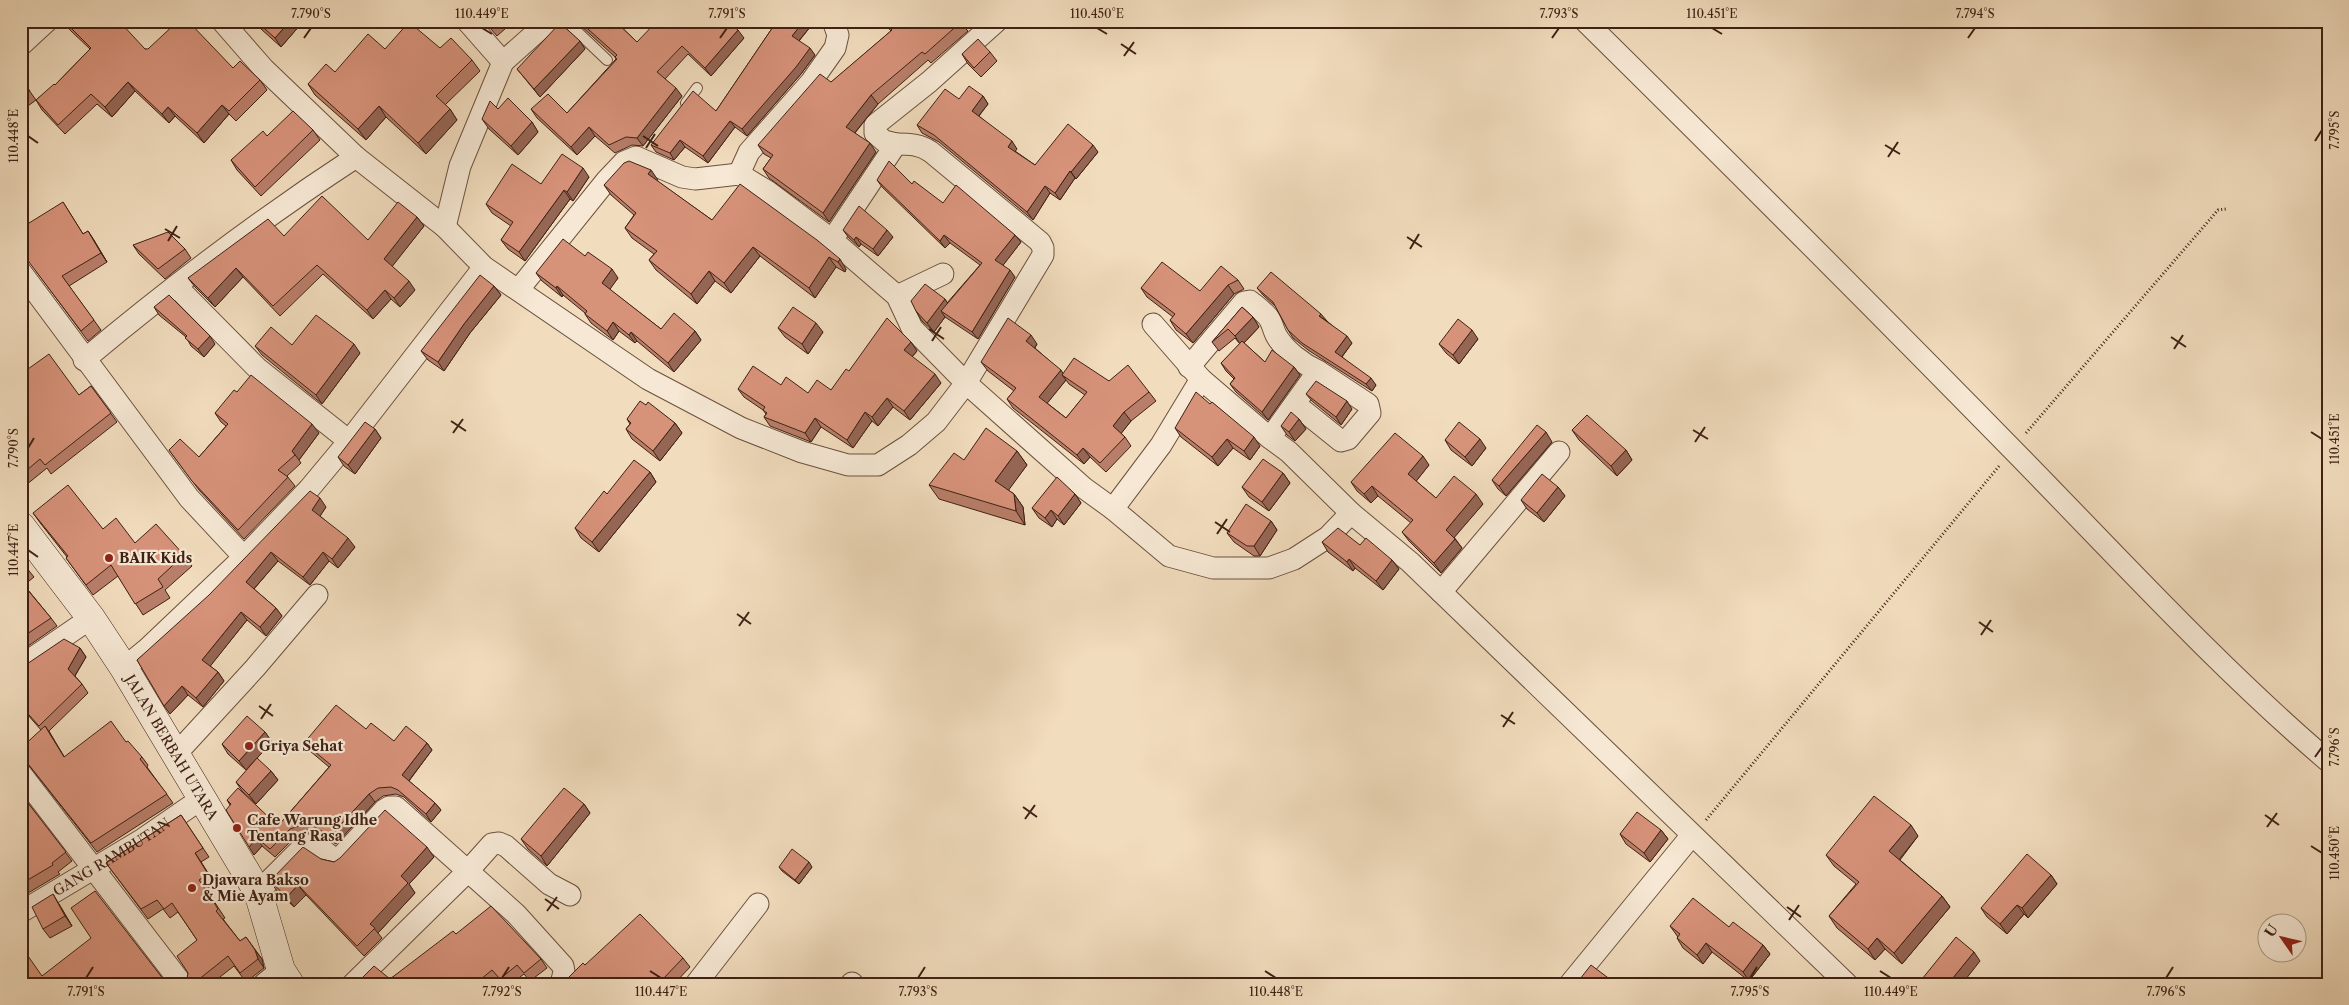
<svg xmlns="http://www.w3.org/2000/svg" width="2349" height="1005" font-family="'Libre Caslon Text',serif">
	<rect width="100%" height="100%" fill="#f1dcbd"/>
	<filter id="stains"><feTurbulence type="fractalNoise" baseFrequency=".004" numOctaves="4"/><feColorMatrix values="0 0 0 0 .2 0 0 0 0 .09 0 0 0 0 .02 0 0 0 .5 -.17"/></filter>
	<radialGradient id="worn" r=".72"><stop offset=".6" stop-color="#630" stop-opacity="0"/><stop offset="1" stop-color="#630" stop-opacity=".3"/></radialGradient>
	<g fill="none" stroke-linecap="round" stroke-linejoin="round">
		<defs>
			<g id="service">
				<path d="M566,21L607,60"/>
				<path d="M686,103L697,88"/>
			</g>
			<g id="minor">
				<path d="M222,21L263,68L356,157L445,227L484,267L648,379L741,428L802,452L848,465H878L909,445L936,422L966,383L1084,488L1113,509L1169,556L1213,568H1269L1294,559L1328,537L1351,513L1410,562L1847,984"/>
				<path d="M467,21L503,62"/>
				<path d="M1585,21C1729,163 1872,306 2013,450C2116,555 2216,665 2328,761"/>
				<path d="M21,45L47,21"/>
				<path d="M896,144L884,141L875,133V125L929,82L997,21"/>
				<path d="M739,174L749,152L811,82L835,48L838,35L833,21"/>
				<path d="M445,227L460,166L503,62L549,21"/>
				<path d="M21,272L189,498L244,557"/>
				<path d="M176,286L257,368L349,441"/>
				<path d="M519,289L606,181L624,162L636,157L682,177L695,179L739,174L767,191L832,240L897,296L912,328L966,383L1043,255V248L1040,242L931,152C920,144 909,144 896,144L832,240"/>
				<path d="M897,296L943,274"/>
				<path d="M84,360C171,287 261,219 356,157"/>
				<path d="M1189,367L1244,302L1250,301C1256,306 1263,311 1268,317C1272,322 1273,329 1276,335C1284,350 1303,364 1318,371L1270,438"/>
				<path d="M1201,379L1270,438L1289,452L1351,513"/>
				<path d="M1295,404L1341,441L1348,439L1370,413L1368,404L1318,371"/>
				<path d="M1113,509L1161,445L1201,379L1153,324"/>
				<path d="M1441,592L1559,452"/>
				<path d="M21,666L91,618"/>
				<path d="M124,668L146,650L244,557L309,489L349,441L484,267"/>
				<path d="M176,754L255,668L317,595"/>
				<path d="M21,774L182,984"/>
				<path d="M258,892L304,846C319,840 325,856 338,860L384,810L389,807H396L516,914L563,966L564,972L561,984"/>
				<path id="s1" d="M21,912L143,839L201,799"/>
				<path d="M264,984L281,970"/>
				<path d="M353,984L467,872L492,844L499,843L506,846L549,884L570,895"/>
				<path d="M696,984L758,904"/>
				<path d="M852,984V983"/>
				<path d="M1570,984L1692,835"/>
			</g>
			<g id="secondary">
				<path id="s2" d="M21,526L91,618L124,668L258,892L281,970L290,984"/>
			</g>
		</defs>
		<use href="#service" stroke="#6c503e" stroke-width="12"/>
		<use href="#minor" stroke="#6c503e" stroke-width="23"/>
		<use href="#secondary" stroke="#3f2114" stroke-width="29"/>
		<g stroke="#3f2114" stroke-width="3" stroke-dasharray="1 2.5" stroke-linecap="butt">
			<path d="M2026,433L2218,210L2226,209"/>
			<path d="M1706,820L2000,465"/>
		</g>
		<use href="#service" stroke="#f6e8d4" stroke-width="10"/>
		<use href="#minor" stroke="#f6e8d4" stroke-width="21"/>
		<use href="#secondary" stroke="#f6e8d4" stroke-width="28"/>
	</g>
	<g fill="#b97e69" stroke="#3f2114" fill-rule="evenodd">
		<path d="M64,21L145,49L233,68L260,80L267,90L236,121L229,114L204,143L175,116L169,123L135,91L112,117L97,104L65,134L42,110L36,100L21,111V79L36,100L55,85L90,49L70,30Z"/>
		<path d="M255,21L301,24L281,47L261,29Z"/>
		<path d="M410,21H423L417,28Z"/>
		<path d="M484,21H514L497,36Z"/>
		<path d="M578,21H615L637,42L744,38L711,76L688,54L665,79L682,96L643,146L632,145L615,153L595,136L577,155L537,118L531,109L567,113L616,59L615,57L580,25Z"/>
		<path d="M777,21H815L799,41L815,55L801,74L747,136L735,127L708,163L685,147L674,160L656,152L651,145L716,111Z"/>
		<path d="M882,21H964L968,27L966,29L968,31L931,63L928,60L878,104L855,133L876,152L829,222L769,178L763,169L771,158L764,154L758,145L891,31Z"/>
		<path d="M580,41L585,49L540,97L517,69Z"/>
		<path d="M440,48L472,60L480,71L445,105L450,109L457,120L426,154L386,117L366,140L315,95L308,84L335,72L385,49Z"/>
		<path d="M990,52L997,61L981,77L968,64L962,54Z"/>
		<path d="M983,96L988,104L979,116L1017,149L1015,151L1035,165L1098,152L1076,179L1075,178L1060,200L1050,193L1033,220L939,142L922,133L917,125L959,99Z"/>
		<path d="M498,109L532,122L538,132L518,155L489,129L482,119Z"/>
		<path d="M313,130L320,140L261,196L237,170L231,160L267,136Z"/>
		<path d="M651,170L657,181L712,220L817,240L846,269L845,272L836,267L815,298L760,256L731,293L715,281L697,304L656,270L649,260L654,254L632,238L625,228L634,215L611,195L604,185Z"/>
		<path d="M589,177L573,201L570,199L525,261L508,249L501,240L511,226L492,213L486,204L541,184Z"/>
		<path d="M877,180L912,184L943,203L1015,235L1021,242L1003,265L1015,277L978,339L945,317L934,332L922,321L916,311L945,299L947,303L980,265L950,243L945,248L882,187Z"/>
		<path d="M63,202L83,234L88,231L107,262L69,286L101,330L88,341L36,271Z"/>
		<path d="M417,217L424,226L392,266L415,290L400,307L391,299L373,319L323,274L280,316L243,277L215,307L195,287L188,278L284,236L368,240Z"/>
		<path d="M843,230L893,237L878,256L861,244L859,247L849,238Z"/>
		<path d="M133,245L185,249L191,258L165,279L139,254Z"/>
		<path d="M585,256L618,278L609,289L661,329L695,331L701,340L674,372L637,341L635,343L619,331L613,340L591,323L585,314V313L563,295L562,297L542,281L536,273Z"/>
		<path d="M1238,280L1244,289L1234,294L1193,343L1176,330L1170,320L1173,317L1147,297L1141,288L1200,291Z"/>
		<path d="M494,286L501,295L470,333L444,371L428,360L421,351Z"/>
		<path d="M1257,288L1327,321L1352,343L1342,357L1376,385L1372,391L1308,350L1293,338L1288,330L1276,307L1263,295Z"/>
		<path d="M154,307L215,344L204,357L191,346L186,337L159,315Z"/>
		<path d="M1242,307L1253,317L1259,327L1244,343L1265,362L1294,367L1300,375L1268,420L1236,392L1230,384L1234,379L1226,371L1221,363L1240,344L1235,338L1219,351L1212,342Z"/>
		<path d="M778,328L823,332L808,354L785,337Z"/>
		<path d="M1478,339L1459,364L1446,353L1439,344Z"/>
		<path d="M911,342L917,351L912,357L941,383L910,420L893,407L878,426L872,421L853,448L821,427L811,442L770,426L764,417L766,414L763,410L744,397L738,389L808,393L831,390L849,371Z"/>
		<path d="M1037,344L1035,348L1064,374L1109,381L1149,392L1156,401L1131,421L1121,433L1125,437L1131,446L1106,472L1090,457L1084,464L1013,408L1007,399L1014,391L988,371L981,362ZM1066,380L1069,384L1085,395L1066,418L1047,403Z"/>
		<path d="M292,345L360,353L322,404L262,355L255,346Z"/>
		<path d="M21,374L79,395L91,386L117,422L51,474L47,468L21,489Z"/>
		<path d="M237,392L319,433L299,460L301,463L287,476L295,486L244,539L199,490L169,450L199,457L226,426L221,422L215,413Z"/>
		<path d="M1306,394L1352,409L1341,425L1312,401Z"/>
		<path d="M646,405L675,423L682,433L660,461L632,439L626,429L630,424L627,419Z"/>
		<path d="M1299,419L1306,429L1295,441L1287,435L1281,426Z"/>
		<path d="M1175,428L1260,446L1250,460L1233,448L1218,466L1181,437Z"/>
		<path d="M375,429L381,438L355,474L344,466L338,457Z"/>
		<path d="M1572,430L1626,450L1632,460L1617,476L1579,440Z"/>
		<path d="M1445,440L1486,448L1472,466L1451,450Z"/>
		<path d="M1552,442L1506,496L1498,489L1492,480Z"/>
		<path d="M1017,451L1027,465L1008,490L1014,494L1023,507L1025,525L939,499L929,485L964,460Z"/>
		<path d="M1429,465L1416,481L1436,498L1483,504L1454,537L1462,548L1441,573L1409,541L1402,532L1411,523L1378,496L1371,503L1357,491L1351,482Z"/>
		<path d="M650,472L656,482L599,552L581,538L575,528L607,494Z"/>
		<path d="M1283,473L1290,483L1269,511L1249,497L1242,487Z"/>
		<path d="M1558,487L1565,496L1544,522L1527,509L1521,500Z"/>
		<path d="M1075,494L1081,503L1064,525L1057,519L1052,527L1039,518L1032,508Z"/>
		<path d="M326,507L320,516L355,547L338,568L329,561L310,585L278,561L254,589L276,608L282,616L266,636L247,620L210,666L218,672L224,681L203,707L188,695L170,714L137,660Z"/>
		<path d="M33,513L103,529L135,543L184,555L192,566L165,590L170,598L143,615L118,576L93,595L66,558L67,557L41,524Z"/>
		<path d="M1271,521L1277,530L1260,556H1254L1234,542L1227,533Z"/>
		<path d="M1322,542L1360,545L1392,560L1399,569L1383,590L1355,568L1353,571L1328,552Z"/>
		<path d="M21,561L34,577L24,585L51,618L57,626L21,651Z"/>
		<path d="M80,648L86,657L75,676L82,684L88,693L49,731L64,757L126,742L142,757L148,765L147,767L173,803L97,852L21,755L41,730L21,707V668Z"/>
		<path d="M366,729L394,741L427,743L432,750L409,781L435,803L441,810L431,822L404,797L396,794L383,796L375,802L336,844L318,833H306L295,837L275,857L262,846L254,855L230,805L227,800L278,826L329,767L310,751L304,743Z"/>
		<path d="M265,732L272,742L246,770L228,754L222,744Z"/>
		<path d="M271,771L278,780L256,804L242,791L236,782Z"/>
		<path d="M21,794L72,861L58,872L60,874L23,896L21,895Z"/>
		<path d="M584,804L590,813L547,866L528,849L521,839Z"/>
		<path d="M181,815L209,857L201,862L215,884L206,889L225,918L223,919L240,941L246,937L262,959L264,968L246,982L234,966L211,984H184L187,979L197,940L178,912L170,918L163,909L148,919L106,863Z"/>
		<path d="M1661,830L1668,839L1650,862L1626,844L1620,834Z"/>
		<path d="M1918,836L1900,860L1942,896L1950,907L1902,964L1885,949L1875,960L1837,928L1829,916L1856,884L1834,866L1826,855Z"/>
		<path d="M434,857L409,884L415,893L378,933L382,938L364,956L306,895L294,907L277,891L270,881L321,859L334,862Z"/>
		<path d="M779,867H812L799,884L782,871Z"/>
		<path d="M2051,875L2057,884L2028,918L2024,914L2007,934L1987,917L1981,908Z"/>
		<path d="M59,904L72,926L50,938L43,929Z"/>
		<path d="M1670,926L1729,927L1763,945L1770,954L1749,981L1712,952L1703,964L1683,948L1677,938L1678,937Z"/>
		<path d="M456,934L541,959L547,968L530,981L524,974L511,984H502L498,978L492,984H356L390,979Z"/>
		<path d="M683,958L690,967L674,984H562L585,965Z"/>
	</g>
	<g fill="#966655" stroke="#3f2114">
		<path d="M290,21H299L301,24L281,47L275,38Z"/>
		<path d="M413,21H423L417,28Z"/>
		<path d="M804,21H815L797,43L792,36Z"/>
		<path d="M738,30L744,38L711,76L705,68Z"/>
		<path d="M580,41L585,49L540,97L534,89Z"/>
		<path d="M810,48L815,55L801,74L747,136L742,129Z"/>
		<path d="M128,82L135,91L112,117L105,107Z"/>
		<path d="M676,88L682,96L643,146L637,138Z"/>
		<path d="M871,95L878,104L852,136L846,127Z"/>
		<path d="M983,96L988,104L977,118L972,111Z"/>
		<path d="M222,105L229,114L204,143L197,133Z"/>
		<path d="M379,106L386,117L366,140L358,129Z"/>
		<path d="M168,107L175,116L169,123L162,114Z"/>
		<path d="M450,109L457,120L426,154L418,143Z"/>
		<path d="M730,121L735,127L708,163L703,156Z"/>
		<path d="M532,122L538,132L518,155L511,146Z"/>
		<path d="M589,127L595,136L577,155L571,147Z"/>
		<path d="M680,140L685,147L674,160L670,153Z"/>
		<path d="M1012,141L1017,149L1013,154L1008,147Z"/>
		<path d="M870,143L876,152L829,222L823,213Z"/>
		<path d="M1093,145L1098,152L1076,179L1071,172Z"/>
		<path d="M583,168L589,177L573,201L567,192Z"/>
		<path d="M651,170L658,180L655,184L648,174Z"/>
		<path d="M1070,171L1075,178L1060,200L1055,193Z"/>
		<path d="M1045,186L1050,193L1033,220L1027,212Z"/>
		<path d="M564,190L570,199L525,261L519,252Z"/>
		<path d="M417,217L424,226L391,268L384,259Z"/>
		<path d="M887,230L893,237L878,256L873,249Z"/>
		<path d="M88,231L94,240L107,262L101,253Z"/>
		<path d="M944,235L950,243L945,248L940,241Z"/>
		<path d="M1015,235L1021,242L1001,268L995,260Z"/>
		<path d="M856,237L861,244L859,247L854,240Z"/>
		<path d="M753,247L760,256L731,293L724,283Z"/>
		<path d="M829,257L836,267L815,298L809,288Z"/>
		<path d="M840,259L846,269L845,272L838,262Z"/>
		<path d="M236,268L243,277L215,307L208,298Z"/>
		<path d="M612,269L618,278L608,292L602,283Z"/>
		<path d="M1010,270L1015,277L978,339L972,332Z"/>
		<path d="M709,271L715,281L697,304L691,294Z"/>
		<path d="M409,281L415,290L400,307L394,298Z"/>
		<path d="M1228,285L1234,294L1193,343L1186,334Z"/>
		<path d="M494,286L501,295L470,333L444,371L438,362L464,324Z"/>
		<path d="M557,286L563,295L562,297L556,288Z"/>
		<path d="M385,290L391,299L373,319L367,310Z"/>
		<path d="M945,299L951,309L941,311L945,317L934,332L927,323Z"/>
		<path d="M1321,314L1327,321L1319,316Z"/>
		<path d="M1253,317L1259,327L1241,346L1235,336Z"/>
		<path d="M613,322L619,331L613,340L607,331Z"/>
		<path d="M816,323L823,332L808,354L802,344Z"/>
		<path d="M1472,330L1478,339L1459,364L1453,355Z"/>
		<path d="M695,331L701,340L674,372L668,363Z"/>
		<path d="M631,332L637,341L635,343L629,335Z"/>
		<path d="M1031,335L1037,344L1033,350L1026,341Z"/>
		<path d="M210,336L215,344L204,357L198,349Z"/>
		<path d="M1347,336L1352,343L1340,359L1335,352Z"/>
		<path d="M911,342L917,351L910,359L904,350Z"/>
		<path d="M354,344L360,353L322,404L316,395Z"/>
		<path d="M1294,367L1300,375L1268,420L1262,412Z"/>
		<path d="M1061,370L1066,378L1062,375L1066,380L1045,406L1039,397Z"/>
		<path d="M935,374L941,383L910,420L904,411Z"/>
		<path d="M1371,378L1376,385L1372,391L1366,384Z"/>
		<path d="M887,398L893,407L878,426L872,417Z"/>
		<path d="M1347,401L1352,409L1341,425L1336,417Z"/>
		<path d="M865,412L872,421L853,448L847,440Z"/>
		<path d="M1124,412L1131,421L1120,435L1113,426Z"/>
		<path d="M815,418L821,427L811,442L805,433Z"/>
		<path d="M1299,419L1306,429L1295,441L1289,432Z"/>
		<path d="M675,423L682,433L660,461L653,451Z"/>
		<path d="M312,424L319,433L299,460L292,451Z"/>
		<path d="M375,429L381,438L355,474L348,465Z"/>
		<path d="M1546,432L1552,442L1506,496L1499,486Z"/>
		<path d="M1254,437L1260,446L1250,460L1244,451Z"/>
		<path d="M1227,439L1233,448L1218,466L1212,457Z"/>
		<path d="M1480,439L1486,448L1472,466L1465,457Z"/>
		<path d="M1083,448L1090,457L1084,464L1077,455Z"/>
		<path d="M1626,450L1632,460L1617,476L1611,466Z"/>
		<path d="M1017,451L1027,465L1005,495L995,481Z"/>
		<path d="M1423,456L1429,465L1414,484L1408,474Z"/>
		<path d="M650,472L656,482L599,552L592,542Z"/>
		<path d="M1283,473L1290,483L1269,511L1262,502Z"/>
		<path d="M1372,486L1378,496L1371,503L1364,494Z"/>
		<path d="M1558,487L1565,496L1544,522L1537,513Z"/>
		<path d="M1014,494L1023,507L1025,525L1016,511Z"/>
		<path d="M1075,494L1081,503L1064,525L1058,516Z"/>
		<path d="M1476,494L1483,504L1453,539L1446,530Z"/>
		<path d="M320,498L326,507L318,519L312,510Z"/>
		<path d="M1051,510L1057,519L1052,527L1045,518Z"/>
		<path d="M1271,521L1277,530L1260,556L1254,546Z"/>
		<path d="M348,538L355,547L338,568L332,559Z"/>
		<path d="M1455,539L1462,548L1441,573L1434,563Z"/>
		<path d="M271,552L278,561L252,591L246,582Z"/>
		<path d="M323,552L329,561L310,585L303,577Z"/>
		<path d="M1349,559L1355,568L1353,571L1347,562Z"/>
		<path d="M1392,560L1399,569L1383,590L1376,581Z"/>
		<path d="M276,608L282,616L266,636L260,627Z"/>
		<path d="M241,612L247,620L208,669L202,660Z"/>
		<path d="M80,648L86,657L74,677L68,669Z"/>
		<path d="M218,672L224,681L203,707L196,698Z"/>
		<path d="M182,686L188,695L170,714L164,706Z"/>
		<path d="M45,726L51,735L70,766L64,757Z"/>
		<path d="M265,732L272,742L246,770L239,761Z"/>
		<path d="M427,743L432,750L407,783L402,775Z"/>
		<path d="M271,771L278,780L256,804L249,795Z"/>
		<path d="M369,794L375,802L336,844L330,836Z"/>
		<path d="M435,803L441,810L431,822L426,814Z"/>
		<path d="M584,804L590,813L547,866L541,856Z"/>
		<path d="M1911,825L1918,836L1897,862L1889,851Z"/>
		<path d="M1661,830L1668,839L1650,862L1644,853Z"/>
		<path d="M257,838L262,846L254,855L249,847Z"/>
		<path d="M427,847L434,857L409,884L415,893L378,933L370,924L401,876Z"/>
		<path d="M195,853L201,862L215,884L208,874Z"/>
		<path d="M809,862L812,867L799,884L795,880Z"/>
		<path d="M2051,875L2057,884L2028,918L2022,908Z"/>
		<path d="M298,885L306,895L294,907L287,897Z"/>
		<path d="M53,894L59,904L72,926L65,916Z"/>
		<path d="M1942,896L1950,907L1902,964L1894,953Z"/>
		<path d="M2017,905L2024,914L2007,934L2000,924Z"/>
		<path d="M1877,938L1885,949L1875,960L1868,949Z"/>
		<path d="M1706,943L1712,952L1703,964L1697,955Z"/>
		<path d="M1763,945L1770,954L1749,981L1743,972Z"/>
		<path d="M255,950L262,959L264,968L258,959Z"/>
		<path d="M1974,952L1980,961L1962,984H1948Z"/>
	</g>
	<g fill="#d7927a" stroke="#3f2114">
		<path d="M64,21H119L145,49H148L178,21H188L233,68L240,61L260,80L229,111L222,105L197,133L168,107L162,114L128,82L105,107L91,94L58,125L36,100L54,84L55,85L91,48Z"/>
		<path d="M256,21H290L275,38Z"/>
		<path d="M486,21H493L489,25Z"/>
		<path d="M579,21H615L637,42L657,21H728L738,30L705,68L682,46L657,72L676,88L637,138L626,137L609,145L589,127L571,147L531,109L548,94L567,113L617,59L615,57L617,55Z"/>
		<path d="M777,21H804L792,36L810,48L796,67L742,129L730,121L703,156L680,140L670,153L651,145L693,91L716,111Z"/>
		<path d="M884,21L961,22L925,54L922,52L871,95L846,127L870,143L823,213L763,169L773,155L758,145L820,74L831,82L892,30Z"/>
		<path d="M409,22L440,48L451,38L472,60L436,96L450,109L418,143L379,106L358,129L308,84L326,64L335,72L368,34L385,49Z"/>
		<path d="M560,23L580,41L534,89L517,69Z"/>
		<path d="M978,39L990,52L974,68L962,54Z"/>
		<path d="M21,79L30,91L21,97Z"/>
		<path d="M969,86L983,96L972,111L1012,141L1008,147L1035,165L1068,124L1093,145L1071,172L1070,171L1055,193L1045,186L1027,212L934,135L917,125L945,89L959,99Z"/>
		<path d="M508,98L532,122L511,146L482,119L490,101L498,109Z"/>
		<path d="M293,111L313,130L255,187L231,160L263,131L267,136Z"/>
		<path d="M562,154L583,168L567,192L564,190L519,252L501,240L513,222L486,204L512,164L541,184Z"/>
		<path d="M629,161L651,170L648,174L712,220L740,184L817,240L840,259L838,262L829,257L809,288L753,247L724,283L709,271L691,294L649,260L657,251L625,228L636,213L604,185L624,163Z"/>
		<path d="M889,161L912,184L914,181L943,203L956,185L1015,235L995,260L1010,270L972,332L941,311L982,263L944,235L940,241L877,180Z"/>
		<path d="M322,196L368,240L398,202L417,217L384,259L409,281L394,298L385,290L367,310L317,265L273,306L236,268L208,298L188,278L268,219L284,236Z"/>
		<path d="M63,202L83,234L88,231L101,253L62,276L94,320L81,331L29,262L21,249V228Z"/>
		<path d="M859,206L887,230L873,249L856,237L854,240L843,230Z"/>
		<path d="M168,232L185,249L158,269L133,245Z"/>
		<path d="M563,239L585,256L588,252L612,269L602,283L661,329L674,313L695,331L668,363L631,332L629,335L613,322L607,331L585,314L587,311L557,286L556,288L536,273Z"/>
		<path d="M1162,262L1200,291L1221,266L1238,280L1228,285L1186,334L1170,320L1175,314L1141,288Z"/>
		<path d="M1271,272L1321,314L1319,316L1347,336L1335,352L1371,378L1366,384L1302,343L1288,330L1273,302L1257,288Z"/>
		<path d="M480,275L494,286L464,324L438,362L421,351Z"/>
		<path d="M925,284L945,299L927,323L916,311L911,301Z"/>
		<path d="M169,295L210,336L198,349L185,338L187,336L154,307Z"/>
		<path d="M793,307L816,323L802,344L778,328Z"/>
		<path d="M1242,307L1253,317L1235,336L1228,329L1212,342Z"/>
		<path d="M316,315L354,344L316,395L255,346L271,327L292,345Z"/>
		<path d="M887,318L911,342L904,350L935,374L904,411L887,398L872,417L865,412L847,440L815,418L805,433L764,417L767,413L763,410L765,407L738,389L753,366L781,385L786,377L808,393L817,380L831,390L846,369L849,371Z"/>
		<path d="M1008,318L1031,335L1026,341L1061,370L1039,397L1066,418L1087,392L1062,375L1074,358L1109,381L1128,365L1149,392L1124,412L1113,426L1125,437L1100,463L1083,448L1077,455L1007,399L1016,388L981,362Z"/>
		<path d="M1458,319L1472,330L1453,355L1439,344Z"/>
		<path d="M1242,341L1265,362L1272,350L1294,367L1262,412L1230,384L1235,378L1221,363Z"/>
		<path d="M49,354L79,395L91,386L111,413L45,465L40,459L21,475V374Z"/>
		<path d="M251,375L312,424L292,451L295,455L278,470L288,477L238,530L192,481L169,450L180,439L199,457L228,424L215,413L234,390L237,392Z"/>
		<path d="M1316,381L1347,401L1336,417L1306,394Z"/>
		<path d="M1196,392L1210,404L1212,402L1254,437L1244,451L1227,439L1212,457L1175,428Z"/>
		<path d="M640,401L646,405L648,402L675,423L653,451L626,429L631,423L627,419Z"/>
		<path d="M1291,412L1299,419L1289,432L1281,426Z"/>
		<path d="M1587,415L1626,450L1611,466L1572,430Z"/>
		<path d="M365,422L375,429L348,465L338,457Z"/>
		<path d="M1459,422L1480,439L1465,457L1445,440Z"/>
		<path d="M1537,425L1546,432L1499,486L1492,480Z"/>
		<path d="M986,428L1017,451L995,481L1014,494L1016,511L929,485L954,453L964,460Z"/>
		<path d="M1395,433L1423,456L1408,474L1436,498L1454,476L1476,494L1446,530L1455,539L1434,563L1402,532L1413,520L1372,486L1364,494L1351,482Z"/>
		<path d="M1263,459L1283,473L1262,502L1242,487Z"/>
		<path d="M634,460L650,472L592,542L575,528L604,491L607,494Z"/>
		<path d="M1542,474L1558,487L1537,513L1521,500Z"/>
		<path d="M1057,477L1075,494L1058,516L1051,510L1045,518L1032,508Z"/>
		<path d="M68,485L103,529L116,518L135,543L156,524L184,555L158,579L163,587L135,604L111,565L86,585L66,558L68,556L33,513Z"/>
		<path d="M310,491L320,498L312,510L348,538L332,559L323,552L303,577L271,552L246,582L276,608L260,627L241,612L202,660L218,672L196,698L182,686L164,706L137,660L209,595Z"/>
		<path d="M1246,504L1271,521L1254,546H1247L1227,533Z"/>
		<path d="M1338,528L1360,545L1366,538L1392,560L1376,581L1349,559L1347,562L1322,542Z"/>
		<path d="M21,561L28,568L21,574Z"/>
		<path d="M21,582L51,618L21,638Z"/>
		<path d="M64,639L80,648L68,669L82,684L39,726L21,706V668Z"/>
		<path d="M336,705L366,729L371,723L394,741L406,726L427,743L402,775L435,803L426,814L398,790L391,787L378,788L369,794L330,836L313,826L301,825L290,829L270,849L257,838L249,847L226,810L231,804L227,800L238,788L278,826L331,765L304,743Z"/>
		<path d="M247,716L265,732L239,761L222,744Z"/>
		<path d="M111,721L126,742L128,741L142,757L140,759L167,794L91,843L21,755V748L45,726L64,757Z"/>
		<path d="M257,758L271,771L249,795L236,782Z"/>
		<path d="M564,788L584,804L541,856L521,839Z"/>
		<path d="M21,794L66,852L52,863L53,865L21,884Z"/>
		<path d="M1874,796L1911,825L1889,851L1942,896L1894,953L1877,938L1868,949L1829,916L1859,882L1826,855Z"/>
		<path d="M385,810L427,847L401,876L408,883L370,924L375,928L357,946L298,885L287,897L270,881L303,847L321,859L334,862L340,858Z"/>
		<path d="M1637,812L1661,830L1644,853L1620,834Z"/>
		<path d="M181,815L203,848L195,853L208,874L199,880L218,909L216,911L240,941L246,937L255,950L258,959L240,973L228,956L193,984H184L187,979L188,973L177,956L197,940L172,903L164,909L157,900L141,909L106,863Z"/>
		<path d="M792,849L809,862L795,880L779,867Z"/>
		<path d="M2027,854L2051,875L2022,908L2017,905L2000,924L1981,908Z"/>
		<path d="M95,891L167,984H23L21,982V946L42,976L91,938L71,908Z"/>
		<path d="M53,894L65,916L43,929L32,907Z"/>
		<path d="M1693,898L1729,927L1733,922L1763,945L1743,972L1706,943L1697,955L1677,938L1680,934L1670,926Z"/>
		<path d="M491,906L541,959L524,973L517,965L500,979L492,970L475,984H356L374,966L390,979L453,931L456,934Z"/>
		<path d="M640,914L683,958L662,980L658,976L651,984H608L602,978L596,984H562L583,963L585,965Z"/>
		<path d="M1956,937L1974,952L1948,984H1918Z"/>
		<path d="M1591,965L1615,983L1576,984Z"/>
	</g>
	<path fill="none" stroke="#3f2114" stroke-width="2" d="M482,28L492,34M1097,28L1107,34M1712,28L1722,34M304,38L311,28M720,38L727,28M1552,38L1559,28M1968,38L1975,28M1121,44L1136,54M1124,56L1134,42M28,136L38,143M643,136L658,146M2315,141L2322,130M1885,145L1900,154M646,148L655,134M1888,157L1898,142M165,229L180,238M1407,237L1422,247M168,241L177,226M1410,249L1419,234M929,329L944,339M2171,337L2186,347M932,341L941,327M2174,349L2183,335M451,421L466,431M1693,430L1708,439M2311,432L2322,439M453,433L463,419M1695,442L1705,427M28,448L34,438M1215,522L1230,532M1217,534L1227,519M28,550L38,557M737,614L751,624M1979,622L1993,632M739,626L749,612M1981,635L1991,620M259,706L273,716M1501,715L1515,724M261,719L271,704M1503,727L1513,712M2315,757L2322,747M1023,807L1037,817M2265,815L2279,825M1025,819L1035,805M2267,827L2277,813M2311,846L2322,853M545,899L559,909M1787,907L1801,917M547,911L557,897M1789,920L1799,905M650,971L661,978M1265,971L1276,978M1880,971L1891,978M86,978L93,967M502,978L509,967M918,978L925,967M1750,978L1757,967M2166,978L2173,967"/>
	<g fill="#8f2418" stroke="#f6e8d4" stroke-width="2">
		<circle cx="109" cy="558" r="5"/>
		<circle cx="249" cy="746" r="5"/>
		<circle cx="237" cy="828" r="5"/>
		<circle cx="192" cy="888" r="5"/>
	</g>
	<g text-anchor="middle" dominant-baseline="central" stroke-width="4.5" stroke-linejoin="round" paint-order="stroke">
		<g font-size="14" font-weight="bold" fill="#3f2114" stroke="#f6e8d4" text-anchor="start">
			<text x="119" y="558">BAIK Kids</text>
			<text x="259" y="746">Griya Sehat</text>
			<text x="247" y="820">Cafe Warung Idhe<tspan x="247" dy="16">Tentang Rasa</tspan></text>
			<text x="202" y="880">Djawara Bakso<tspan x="202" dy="16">&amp; Mie Ayam</tspan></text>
		</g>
		<g font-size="14" fill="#3f2114" stroke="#f6e8d4">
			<text stroke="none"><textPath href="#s2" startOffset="268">JALAN BERBAH UTARA</textPath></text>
			<text stroke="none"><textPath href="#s1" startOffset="106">GANG RAMBUTAN</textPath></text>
		</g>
	</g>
	<rect width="2349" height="1005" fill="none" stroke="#f1dcbd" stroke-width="55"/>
	<g transform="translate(2282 938) rotate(304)"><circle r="24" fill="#f6e8d4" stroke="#ad9887"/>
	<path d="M0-4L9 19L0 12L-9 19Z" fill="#8f2418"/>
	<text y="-8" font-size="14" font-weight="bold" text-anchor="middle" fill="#3f2114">U</text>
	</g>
	<rect x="28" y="28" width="2294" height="950" fill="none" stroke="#3f2114" stroke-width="2"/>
	<g font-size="12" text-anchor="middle" fill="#3f2114">
		<text x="311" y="18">7.790°S</text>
		<text x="482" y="18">110.449°E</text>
		<text x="727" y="18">7.791°S</text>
		<text x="1097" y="18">110.450°E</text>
		<text x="1559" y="18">7.793°S</text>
		<text x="1712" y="18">110.451°E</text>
		<text x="1975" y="18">7.794°S</text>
		<text transform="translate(2335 130) rotate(-90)" y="4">7.795°S</text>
		<text transform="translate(14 136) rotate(-90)" y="4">110.448°E</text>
		<text transform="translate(2335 439) rotate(-90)" y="4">110.451°E</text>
		<text transform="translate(14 448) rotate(-90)" y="4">7.790°S</text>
		<text transform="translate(14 550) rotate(-90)" y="4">110.447°E</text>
		<text transform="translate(2335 747) rotate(-90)" y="4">7.796°S</text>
		<text transform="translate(2335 853) rotate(-90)" y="4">110.450°E</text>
		<text x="86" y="996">7.791°S</text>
		<text x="502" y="996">7.792°S</text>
		<text x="661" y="996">110.447°E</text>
		<text x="918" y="996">7.793°S</text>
		<text x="1276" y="996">110.448°E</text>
		<text x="1750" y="996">7.795°S</text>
		<text x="1891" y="996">110.449°E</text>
		<text x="2166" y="996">7.796°S</text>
	</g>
	<rect width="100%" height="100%" filter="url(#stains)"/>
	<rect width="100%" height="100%" fill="url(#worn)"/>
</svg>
